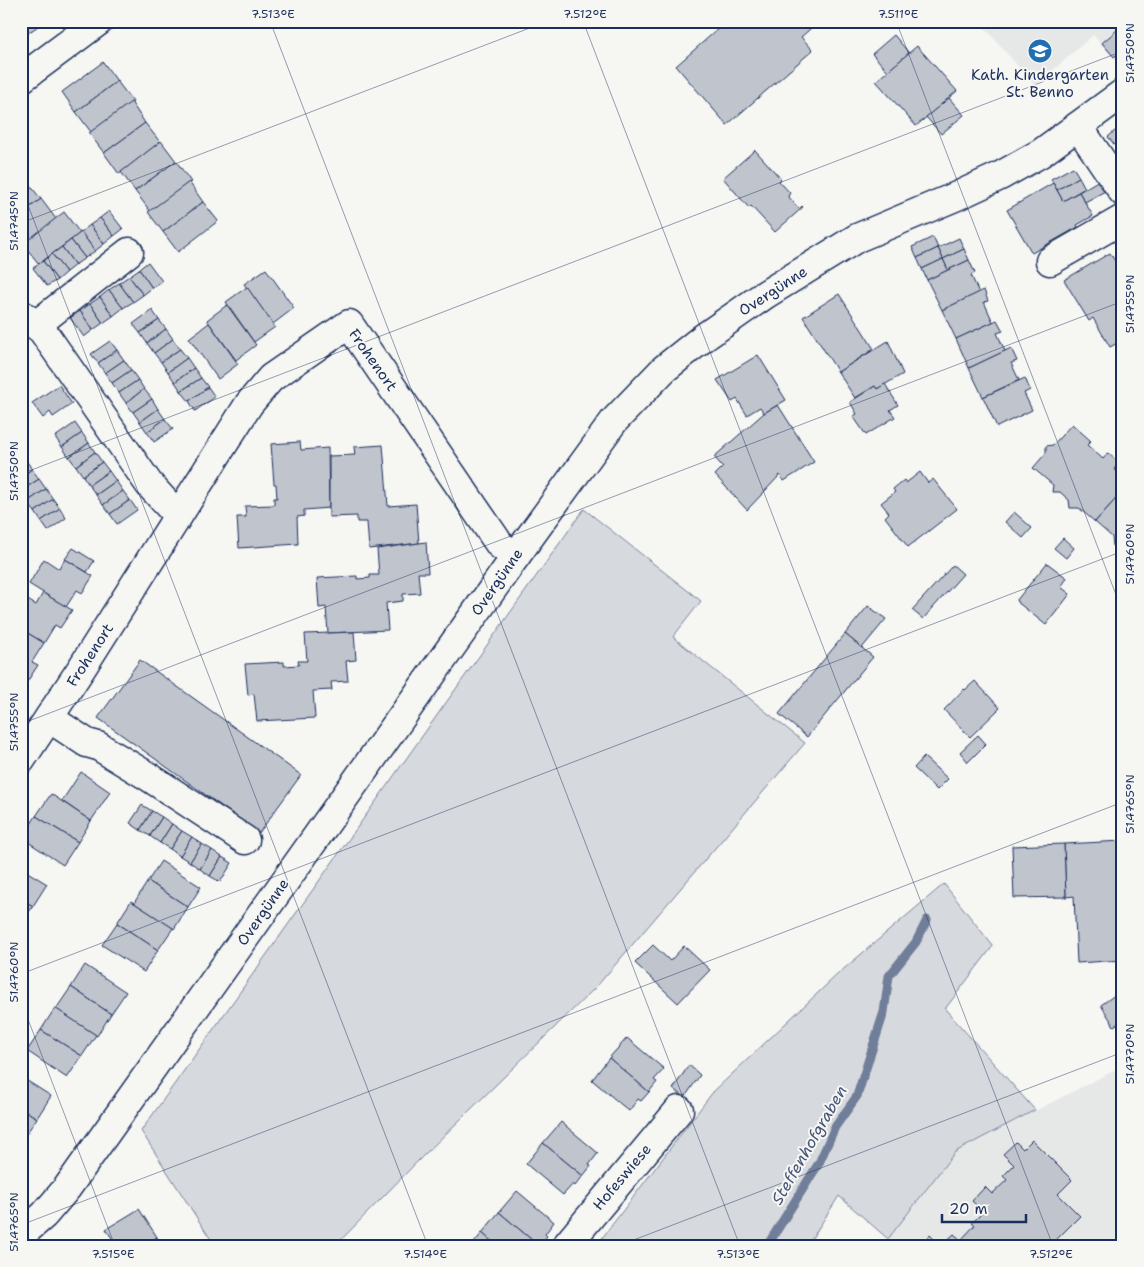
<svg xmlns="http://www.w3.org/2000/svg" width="1144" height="1267" font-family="'Shantell Sans',sans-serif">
	<rect width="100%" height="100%" fill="#f6f6f2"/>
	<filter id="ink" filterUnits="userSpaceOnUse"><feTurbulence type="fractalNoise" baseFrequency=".02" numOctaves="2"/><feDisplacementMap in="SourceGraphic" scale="10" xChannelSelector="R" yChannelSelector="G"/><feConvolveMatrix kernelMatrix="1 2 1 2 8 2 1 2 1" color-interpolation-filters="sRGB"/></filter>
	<g filter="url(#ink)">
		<g fill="#e6e7e7">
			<path d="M979,21H1123V68L1093,35L1035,86Z"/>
			<path d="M1123,1066V1246H894L888,1239L955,1152Z"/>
		</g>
		<g fill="#d6d9dd" stroke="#78849e">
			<path d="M584,509L701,601L673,637L805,743L597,986L420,1159L335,1246H215L141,1131Z"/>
			<path d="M944,884L993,946L945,1009L1035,1110L955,1152L888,1239L839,1196L807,1246H596L713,1092L839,973Z"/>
		</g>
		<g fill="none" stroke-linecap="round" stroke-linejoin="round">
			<path stroke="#717e99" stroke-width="9" d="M767,1246L819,1163L835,1127L857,1096L884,1012L889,976L916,942L927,920"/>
		</g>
		<g fill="#c0c4cd" stroke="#1b2f5e">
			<path d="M21,21H45L24,36L21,32Z"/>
			<path d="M727,21H819L801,37L813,50L727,125L676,66Z"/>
			<path d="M1111,21H1123V55L1120,60L1116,55L1114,57L1102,43L1118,29Z"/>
			<path d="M894,35L909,53L888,71L872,54Z"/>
			<path d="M917,46L957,91L916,126L876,81Z"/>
			<path d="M103,62L117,81L76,112L62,92Z"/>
			<path d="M117,81L133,102L91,132L76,112Z"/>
			<path d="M949,98L964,115L941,134L926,117Z"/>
			<path d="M131,102L145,123L104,153L89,133Z"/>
			<path d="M145,123L160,142L119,174L104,153Z"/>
			<path d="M1123,124V155L1108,137Z"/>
			<path d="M161,141L176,161L135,191L121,172Z"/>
			<path d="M755,150L781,179L779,181L790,193L788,196L799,209L802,206L803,207L775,232L751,206L749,208L723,178Z"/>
			<path d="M176,161L191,182L150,211L135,191Z"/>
			<path d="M1073,167L1079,177L1057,190L1051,179Z"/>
			<path d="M1079,177L1085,188L1063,201L1057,190Z"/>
			<path d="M25,179L41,199L21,214V182Z"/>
			<path d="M1101,179L1107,190L1085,202L1079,192Z"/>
			<path d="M189,182L203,202L163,232L148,212Z"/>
			<path d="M1053,183L1063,201L1079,192L1093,216L1077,225L1078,227L1032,253L1007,210Z"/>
			<path d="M41,199L56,219L21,246V214Z"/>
			<path d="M203,202L218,221L178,252L163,232Z"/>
			<path d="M109,211L123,229L114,236L100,218Z"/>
			<path d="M64,212L80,233L39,264L23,244Z"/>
			<path d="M100,218L114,236L104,244L90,225Z"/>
			<path d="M90,225L104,244L95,251L81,232Z"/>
			<path d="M81,232L95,251L85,258L71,240Z"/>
			<path d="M933,237L938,248L917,258L912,247Z"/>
			<path d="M959,238L964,249L943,259L938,248Z"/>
			<path d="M71,240L85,258L75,265L62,247Z"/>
			<path d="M62,247L75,265L66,272L52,254Z"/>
			<path d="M938,248L943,259L922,269L917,258Z"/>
			<path d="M964,249L969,260L948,270L943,259Z"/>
			<path d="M1110,253L1123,274V340L1110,347L1093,318L1089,321L1064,280Z"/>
			<path d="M52,254L66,272L57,280L43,261Z"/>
			<path d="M943,259L948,270L927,280L922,269Z"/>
			<path d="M969,260L975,273L971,275L979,293L942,310L927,280Z"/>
			<path d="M43,261L57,280L47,286L33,268Z"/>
			<path d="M148,262L162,281L152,288L139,269Z"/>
			<path d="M139,269L152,288L143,295L129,276Z"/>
			<path d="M266,269L294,308L273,324L244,284Z"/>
			<path d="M129,276L143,295L133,302L119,283Z"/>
			<path d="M119,283L133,302L123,308L109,290Z"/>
			<path d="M247,287L275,327L254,342L226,302Z"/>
			<path d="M109,290L123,308L113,316L100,297Z"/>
			<path d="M984,290L988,301L984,302L993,322L956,339L942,310Z"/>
			<path d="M839,294L874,349L838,372L803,317Z"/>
			<path d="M100,297L113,316L103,323L90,304Z"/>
			<path d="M90,304L103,323L93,330L80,311Z"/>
			<path d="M227,305L256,345L236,360L207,320Z"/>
			<path d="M152,310L159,320L140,333L133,324Z"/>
			<path d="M80,311L93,330L84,337L70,318Z"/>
			<path d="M159,320L166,329L147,343L140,333Z"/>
			<path d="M997,320L1003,331L997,333L1005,351L969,368L956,339Z"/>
			<path d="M209,323L238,364L218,379L189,338Z"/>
			<path d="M166,329L173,339L154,353L147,343Z"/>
			<path d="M173,339L180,349L161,362L154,353Z"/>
			<path d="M110,341L117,350L98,363L91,354Z"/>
			<path d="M888,341L903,374L877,389L875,386L855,398L838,372Z"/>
			<path d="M1011,348L1017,361L1011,363L1019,380L983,397L969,368Z"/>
			<path d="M180,349L187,358L168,372L161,362Z"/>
			<path d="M117,350L124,360L105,373L98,363Z"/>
			<path d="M758,355L786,400L764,413L760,407L747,415L737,399L732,402L717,380Z"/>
			<path d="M187,358L194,368L175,382L168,372Z"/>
			<path d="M124,360L131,370L112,383L105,373Z"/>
			<path d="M194,368L201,378L181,391L175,382Z"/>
			<path d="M131,370L138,380L119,393L112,383Z"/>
			<path d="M201,378L208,387L189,401L181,391Z"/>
			<path d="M1025,378L1030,390L1024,393L1032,410L997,427L983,397Z"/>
			<path d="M138,380L144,389L126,403L119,393Z"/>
			<path d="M885,384L898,405L890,410L895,417L866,435L853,416L857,414L850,402L875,386L877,389Z"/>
			<path d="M59,385L72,404L53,417L50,412L43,418L32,403Z"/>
			<path d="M208,387L215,397L195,411L189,401Z"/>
			<path d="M144,389L152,399L133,412L126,403Z"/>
			<path d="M152,399L158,409L140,422L133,412Z"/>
			<path d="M778,405L814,462L784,481L780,475L747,510L715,475L723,467L714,457L764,413Z"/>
			<path d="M158,409L165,419L147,432L140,422Z"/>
			<path d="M165,419L173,429L154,442L147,432Z"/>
			<path d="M75,423L82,433L62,447L55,437Z"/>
			<path d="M1072,424L1091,441L1087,445L1103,459L1108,453L1119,463L1114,469L1123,476V491L1095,522L1079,508H1070L1069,500L1060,492H1052L1053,485L1033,468L1046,453V446L1053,445Z"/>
			<path d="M82,433L89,443L69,457L62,447Z"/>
			<path d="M300,442L301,450L328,448L329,508L304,510V516L297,517L298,544L239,548L237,517H246L245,506L274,505V498H277L276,484H274L271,444Z"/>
			<path d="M89,443L95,452L76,466L69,457Z"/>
			<path d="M383,445L388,506L416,504L419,543L369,549L367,522H357V516L329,517V456L355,455L354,447Z"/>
			<path d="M95,452L102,462L83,476L76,466Z"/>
			<path d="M25,459L32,469L21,477V462Z"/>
			<path d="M102,462L109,471L89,485L83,476Z"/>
			<path d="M32,469L39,479L21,491V477Z"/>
			<path d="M109,471L116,481L96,495L89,485Z"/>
			<path d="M920,472L928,483L933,479L957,509L908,547L885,517L889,513L881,503L895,492L893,489L904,480L906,483Z"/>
			<path d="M39,479L46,489L27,502L21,491Z"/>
			<path d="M116,481L123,491L103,505L96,495Z"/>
			<path d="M46,489L53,499L35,512L27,502Z"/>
			<path d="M123,491L130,500L110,514L103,505Z"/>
			<path d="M1123,491V547L1113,546L1112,537L1095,522Z"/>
			<path d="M53,499L60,508L41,521L35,512Z"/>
			<path d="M130,500L137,510L117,524L110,514Z"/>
			<path d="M60,508L66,518L48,531L41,521Z"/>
			<path d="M1014,512L1032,528L1023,538L1005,522Z"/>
			<path d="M1063,538L1074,548L1066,558L1054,548Z"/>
			<path d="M426,542L428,573H418L420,593L403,594V601L386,603L388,630L328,633L326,607L319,608L317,578L357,576V579L370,578V575H379L377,549Z"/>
			<path d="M73,548L94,561L87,572L65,559Z"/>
			<path d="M44,559L59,569L65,559L93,576L82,593L77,590L66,607L29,584Z"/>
			<path d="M1047,563L1067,578L1061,587L1070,594L1046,625L1016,601Z"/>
			<path d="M953,565L963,574L923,619L912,610Z"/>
			<path d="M43,593L72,610L60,628L55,625L44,643L21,629V596L36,605Z"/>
			<path d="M868,606L886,619L862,648L845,634Z"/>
			<path d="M21,629L44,643L32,662L38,665L27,682L21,678Z"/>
			<path d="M354,632L356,660L346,661L348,681L331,682L332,690L313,691L315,718L257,721L254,694L248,695L245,664L284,662V666L299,665L298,661H307L305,634Z"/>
			<path d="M845,634L873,657L807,737L779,714Z"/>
			<path d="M140,660L301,775L259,833L98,718Z"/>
			<path d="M975,681L1000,708L970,737L944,710L964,689L965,690Z"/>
			<path d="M978,735L986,744L968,762L960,752Z"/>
			<path d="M924,757L948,779L937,790L914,768Z"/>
			<path d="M81,772L110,792L91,821L62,801Z"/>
			<path d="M51,794L91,821L78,842L36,816Z"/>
			<path d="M142,805L152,811L140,830L130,823Z"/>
			<path d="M152,811L162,817L150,836L140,830Z"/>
			<path d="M36,816L78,842L63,865L22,838Z"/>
			<path d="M162,817L172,824L160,843L150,836Z"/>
			<path d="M172,824L182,831L170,849L160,843Z"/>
			<path d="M182,831L192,837L180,856L170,849Z"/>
			<path d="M192,837L202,844L190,862L180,856Z"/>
			<path d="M1123,841V960L1077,963L1074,896L1066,897L1064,844Z"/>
			<path d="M202,844L212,850L200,869L190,862Z"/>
			<path d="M1064,844L1066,897L1014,898L1012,846Z"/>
			<path d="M212,850L222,857L210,876L200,869Z"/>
			<path d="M222,857L232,863L220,882L210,876Z"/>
			<path d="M161,861L201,887L188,907L148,881Z"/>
			<path d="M21,868L47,884L33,906L21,899Z"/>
			<path d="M148,881L188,907L174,929L134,903Z"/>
			<path d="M21,899L33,906L21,924Z"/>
			<path d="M131,901L173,928L158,950L117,923Z"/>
			<path d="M117,923L158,950L144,972L102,945Z"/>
			<path d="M653,945L670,961L684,946L710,970L678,1003L635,963Z"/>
			<path d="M85,965L126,992L111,1014L71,987Z"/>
			<path d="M71,987L111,1014L97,1036L56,1009Z"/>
			<path d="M1119,992L1123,998V1020L1114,1026L1101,1005Z"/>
			<path d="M55,1008L96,1035L82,1056L41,1030Z"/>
			<path d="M41,1030L82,1056L67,1078L27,1051Z"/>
			<path d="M627,1038L664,1069L654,1080L657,1082L649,1092L609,1058Z"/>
			<path d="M609,1058L649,1092L641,1101L638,1099L629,1111L592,1080Z"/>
			<path d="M689,1065L700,1075L685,1097L673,1089Z"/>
			<path d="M21,1077L51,1096L37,1118L21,1108Z"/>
			<path d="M21,1108L37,1118L22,1140L21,1139Z"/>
			<path d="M561,1122L598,1153L589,1165L591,1166L583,1176L543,1143Z"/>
			<path d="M1032,1140L1072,1180L1058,1194L1080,1216L1050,1246H941L954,1234L961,1240L975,1225L972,1223L983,1212L972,1201L985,1187L992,1194L1007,1180L1003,1176L1014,1165L1003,1154L1016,1142L1023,1149Z"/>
			<path d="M543,1143L583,1176L575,1186L573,1184L563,1195L526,1164Z"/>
			<path d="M517,1191L554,1222L545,1234L547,1236L539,1246L499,1212Z"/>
			<path d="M139,1209L157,1237L144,1246H117L106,1229Z"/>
			<path d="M499,1212L539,1246H497L482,1233Z"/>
			<path d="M482,1233L496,1245V1246H477L474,1243Z"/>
			<path d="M930,1235L941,1246H919Z"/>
			<path d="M157,1237L162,1246H144Z"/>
		</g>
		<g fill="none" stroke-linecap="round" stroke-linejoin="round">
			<defs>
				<g id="minor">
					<path d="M21,79L99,21"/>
					<path d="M1078,126L1123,192"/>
					<path d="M1050,261L1123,219"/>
					<path d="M21,314L42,330L149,484L178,516"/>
					<path d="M36,325L129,252"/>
					<path d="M49,718L87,743L98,746L149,777L245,840"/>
					<path d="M21,760L83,666L249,404L271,378L349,324L500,545L516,556"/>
					<path d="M21,1235L44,1215L67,1188L516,556L614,421L664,369L703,338L766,294L857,238L957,196L1000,176L1041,153L1123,93"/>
					<path d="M566,1246L679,1110"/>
				</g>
			</defs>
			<use href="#minor" stroke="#1b2f5e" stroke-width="31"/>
			<use href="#minor" stroke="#f6f6f2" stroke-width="28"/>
		</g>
	</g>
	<path fill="none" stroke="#1b2f5e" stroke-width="1" stroke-opacity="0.45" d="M270,21L740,1246M583,21L1053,1246M896,21L1123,613M21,187L428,1246M21,223L548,21M21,474L1123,51M21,724L1123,301M21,974L1123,551M21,1001L115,1246M21,1225L1123,802M618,1246L1123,1052"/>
	<defs>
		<symbol id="school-disc" viewBox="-11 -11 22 22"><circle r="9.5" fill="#1f6fb2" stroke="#f6f6f2"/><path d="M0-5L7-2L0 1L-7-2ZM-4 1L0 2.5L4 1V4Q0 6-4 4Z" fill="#fff"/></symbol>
	</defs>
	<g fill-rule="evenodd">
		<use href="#school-disc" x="1026" y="37" width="28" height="28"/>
	</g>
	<g text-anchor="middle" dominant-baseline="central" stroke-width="4" stroke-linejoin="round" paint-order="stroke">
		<g font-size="15" fill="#1b2f5e" stroke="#f6f6f2">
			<text x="1040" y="75">Kath. Kindergarten<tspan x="1040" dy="17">St. Benno</tspan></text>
		</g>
		<g font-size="15" fill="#1b2f5e" stroke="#f6f6f2">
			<text transform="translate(773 291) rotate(-33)">Overgünne</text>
			<text transform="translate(373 360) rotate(55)">Frohenort</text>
			<text transform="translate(497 582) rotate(-55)">Overgünne</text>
			<text transform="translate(90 655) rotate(-57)">Frohenort</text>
			<text transform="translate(263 912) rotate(-55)">Overgünne</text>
			<text transform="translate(622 1177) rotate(-50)">Hofeswiese</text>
		</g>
		<g font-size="16" font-style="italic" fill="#46567b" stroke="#f6f6f2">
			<text transform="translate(809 1145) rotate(-60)">Steffenhofgraben</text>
		</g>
	</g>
	<rect width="1144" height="1267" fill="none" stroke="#f6f6f2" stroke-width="55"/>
	<path d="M942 1214v8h84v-8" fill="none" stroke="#1b2f5e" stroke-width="2.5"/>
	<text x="949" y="1214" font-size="15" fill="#1b2f5e" stroke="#f6f6f2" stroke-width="4" paint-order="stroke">20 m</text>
	<rect x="28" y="28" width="1088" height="1212" fill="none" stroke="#1b2f5e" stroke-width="2"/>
	<g font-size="12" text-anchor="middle" fill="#1b2f5e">
		<text x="273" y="18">7.513°E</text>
		<text x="585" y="18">7.512°E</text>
		<text x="898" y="18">7.511°E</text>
		<text transform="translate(1130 53) rotate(-90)" y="4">51.4750°N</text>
		<text transform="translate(14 221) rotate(-90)" y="4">51.4745°N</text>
		<text transform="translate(1130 304) rotate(-90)" y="4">51.4755°N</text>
		<text transform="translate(14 471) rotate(-90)" y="4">51.4750°N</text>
		<text transform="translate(1130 554) rotate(-90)" y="4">51.4760°N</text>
		<text transform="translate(14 722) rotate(-90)" y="4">51.4755°N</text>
		<text transform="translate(1130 804) rotate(-90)" y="4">51.4765°N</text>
		<text transform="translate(14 972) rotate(-90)" y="4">51.4760°N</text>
		<text transform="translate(1130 1054) rotate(-90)" y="4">51.4770°N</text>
		<text transform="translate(14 1222) rotate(-90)" y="4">51.4765°N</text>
		<text x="113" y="1258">7.515°E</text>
		<text x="425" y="1258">7.514°E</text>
		<text x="738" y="1258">7.513°E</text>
		<text x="1051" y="1258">7.512°E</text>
	</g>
</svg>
